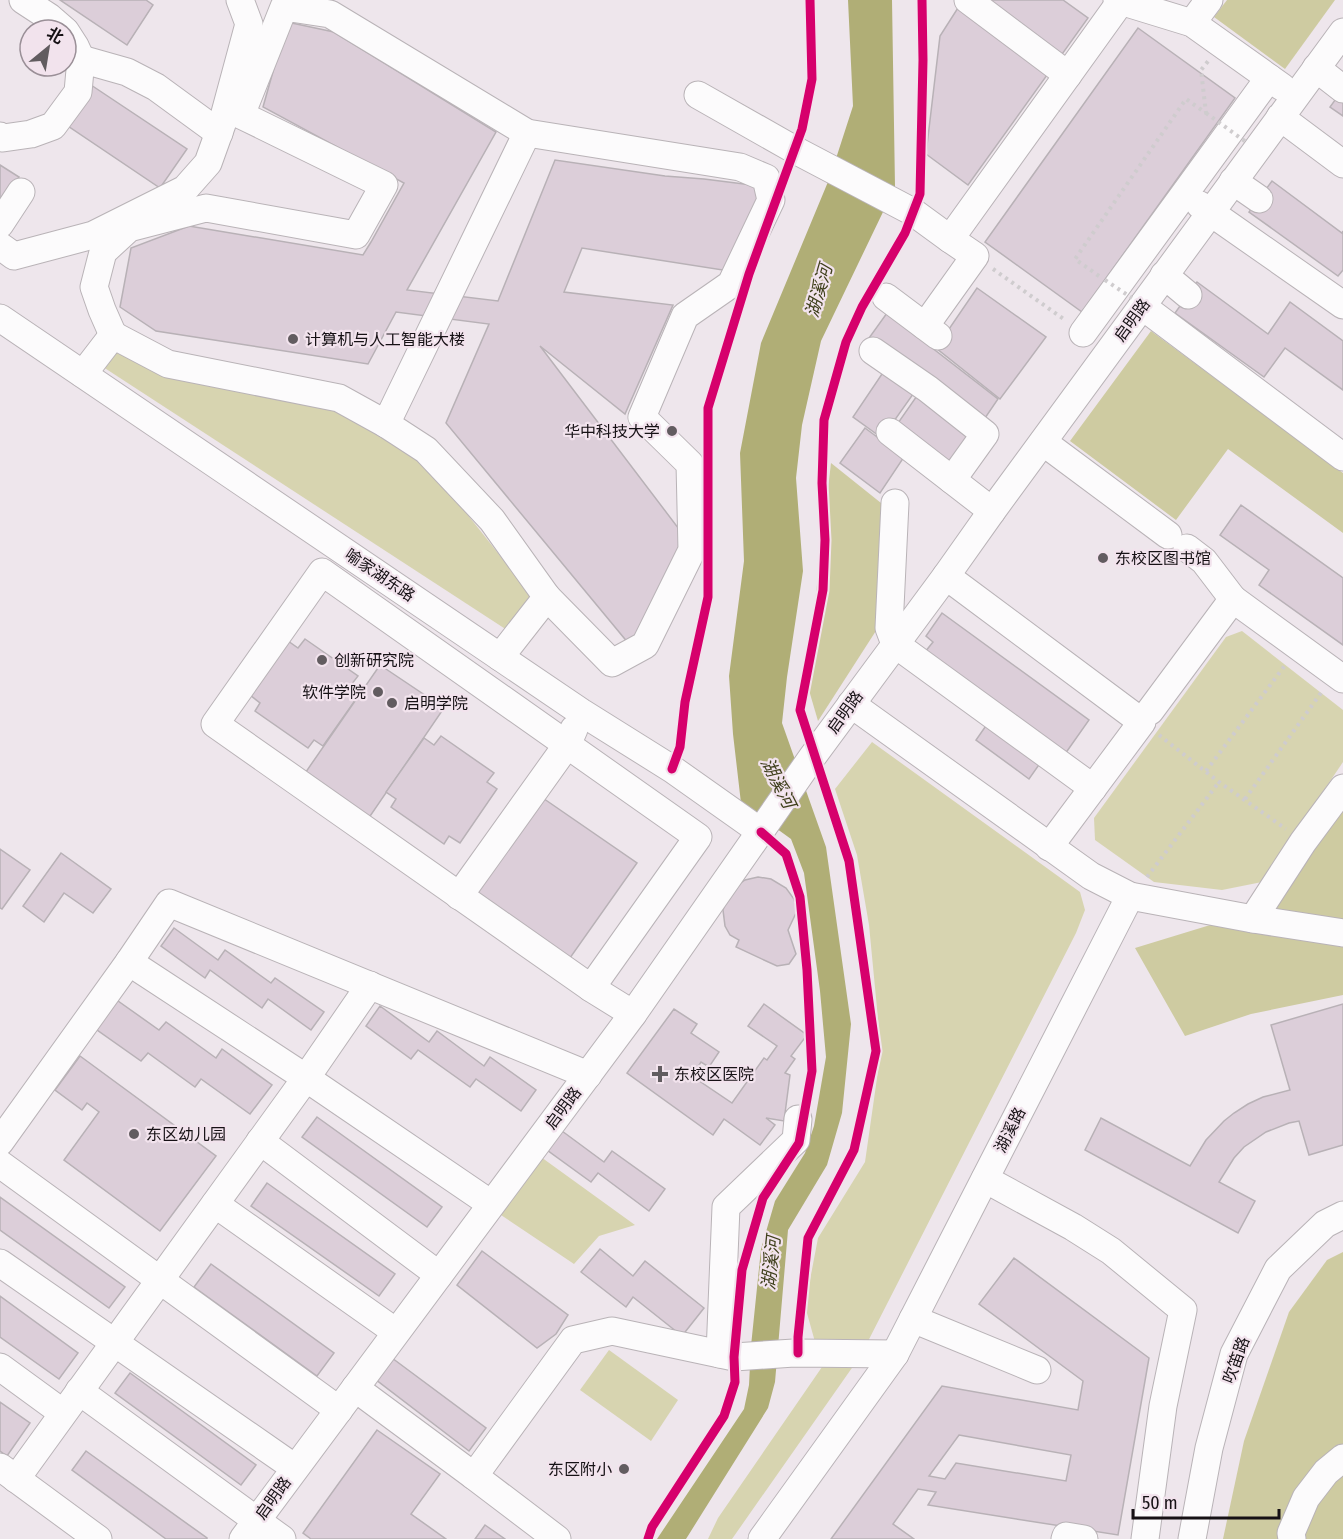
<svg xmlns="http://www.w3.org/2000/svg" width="1343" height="1539" font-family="'Fira Sans Condensed','Noto Sans SC',sans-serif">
	<rect width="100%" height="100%" fill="#eee6ec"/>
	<g fill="#d7d4b0">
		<path d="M112,345L335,403L421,456L494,548L535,601L510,632L100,365Z"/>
		<path d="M1242,631L1343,710V762L1262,882L1222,890L1154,882L1095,840L1094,818L1226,637Z"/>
		<path d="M872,742L1080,892L1085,910L1076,933L861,1355L732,1539H708L718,1518L822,1367L805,1306L818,1238L865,1162L881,1050L869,925L857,855L835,789Z"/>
		<path d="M534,1152L635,1225L599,1236L574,1264L492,1209Z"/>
		<path d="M609,1350L678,1400L651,1441L580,1390Z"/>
	</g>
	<g fill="#cecba1">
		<path d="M1227,0H1335L1285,69L1214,17Z"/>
		<path d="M1151,331L1343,473V533L1228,449L1176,520L1070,441Z"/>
		<path d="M831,463L881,503V623L818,721L806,680Z"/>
		<path d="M1343,801V995L1251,1014L1185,1036L1135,948L1256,911Z"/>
		<path d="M1343,1252V1539H1223L1244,1441L1289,1312L1327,1260Z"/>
	</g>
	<path fill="#b0ae76" d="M848,0H892L895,187L821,341L802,425L796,478L803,571L787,677L782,723L826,847L851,1024L842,1113L827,1165L788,1230L775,1382L768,1408L686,1539H657L744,1409L749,1385L751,1346L761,1249L775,1201L805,1153L814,1126L826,1057L820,991L804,873L791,839L741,803L733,734L729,676L744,561L740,453L761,343L830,177L853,106Z"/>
	<g fill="#dcced9" stroke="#b8b1b6" stroke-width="1.5" fill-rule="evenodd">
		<path d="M60,0H146L153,5L127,45Z"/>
		<path d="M963,0H1063L1088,18L968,185L926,154L940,36Z"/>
		<path d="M287,22L334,32L496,132L407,290L498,301L555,160L665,176L704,179L768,187L729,271L582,248L564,292L673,305L625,414L540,346L685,537L634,650L446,423L489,324L396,312L368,364L156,331L120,307L131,248L189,226L363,255L371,242L404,183L263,107Z"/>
		<path d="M1138,28L1235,98L1082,312L985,242Z"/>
		<path d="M88,83L187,149L160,188L62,122Z"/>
		<path d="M1343,89V116L1330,107Z"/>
		<path d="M0,165L19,177L0,206Z"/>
		<path d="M1272,181L1342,233L1343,231V270L1338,276L1249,212Z"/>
		<path d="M1197,282L1268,334L1290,302L1343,341V390L1285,348L1264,377L1175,313Z"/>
		<path d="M977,288L1046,337L1000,399L936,348Z"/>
		<path d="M887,313L998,399L981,424L869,338Z"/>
		<path d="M886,368L916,390L882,438L853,417Z"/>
		<path d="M921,390L977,436L955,469L898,423Z"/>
		<path d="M865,428L904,457L880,493L840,463Z"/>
		<path d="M1241,505L1343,578V645L1259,585L1269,570L1220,535Z"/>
		<path d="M942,613L1089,720L1065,754L1043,759L1029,779L976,740L990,720L925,652L933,642L926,636Z"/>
		<path d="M305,639L358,676L351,685L361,692L323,746L314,740L308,748L255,711L260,703L250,695L288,641L298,648Z"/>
		<path d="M380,665L444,708L364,825L301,779Z"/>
		<path d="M441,736L494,773L487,782L497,789L460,843L449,836L444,844L391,807L396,799L386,792L424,738L434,745Z"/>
		<path d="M537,794L637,863L565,965L466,895Z"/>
		<path d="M0,849L30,870L2,909L0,908Z"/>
		<path d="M61,853L111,889L93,913L64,893L44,922L23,906Z"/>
		<path d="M758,877L771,879L786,888L794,899L797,911L788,930L796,954L789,964L777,966L736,947L739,940L730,935L725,926L723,910L727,897L735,887L745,880Z"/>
		<path d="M174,928L218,960L225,950L271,983L275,978L324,1012L311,1030L268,999L262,1008L210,970L205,978L161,946Z"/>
		<path d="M111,996L159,1030L166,1022L216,1058L222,1049L272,1085L250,1114L201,1079L195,1087L148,1053L141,1061L90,1025Z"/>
		<path d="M764,1004L807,1035L791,1056L795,1059L785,1073L790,1075L784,1121L766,1118L775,1125L760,1145L724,1119L713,1135L627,1073L674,1009L697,1024L691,1033L719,1052L709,1067L701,1062L692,1076L732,1103L764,1058L767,1060L777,1046L748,1026Z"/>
		<path d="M1343,1004V1145L1309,1155L1299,1121L1289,1123L1266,1132L1244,1147L1234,1158L1219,1182L1255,1201L1238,1233L1085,1150L1101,1118L1190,1166L1206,1140L1224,1121L1234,1113L1248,1104L1263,1097L1290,1090L1271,1025Z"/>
		<path d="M380,1006L429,1042L437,1031L484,1066L490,1057L536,1090L521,1111L476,1079L470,1087L418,1050L411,1059L366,1026Z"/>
		<path d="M80,1056L216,1156L160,1231L64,1160L99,1112L87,1103L82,1110L55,1090Z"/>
		<path d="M317,1117L442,1207L427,1227L302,1137Z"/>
		<path d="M562,1131L604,1162L612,1151L665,1189L649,1211L598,1173L591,1182L547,1150Z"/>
		<path d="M267,1183L395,1274L379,1296L251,1206Z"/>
		<path d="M0,1197L125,1287L109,1308L0,1230Z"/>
		<path d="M600,1249L633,1276L645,1261L704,1308L682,1336L633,1297L626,1307L581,1272Z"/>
		<path d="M482,1251L568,1315L556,1334L537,1348L457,1285Z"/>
		<path d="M1014,1258L1149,1358L1118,1535L928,1505L936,1492L918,1489L893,1524L914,1539H831L942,1386L1078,1410L1083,1381L979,1304ZM959,1435L1071,1455L1066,1481L956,1463L945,1479L929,1476Z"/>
		<path d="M211,1264L334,1353L317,1376L194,1287Z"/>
		<path d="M0,1296L78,1353L59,1379L0,1337Z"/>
		<path d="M392,1358L486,1428L469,1451L375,1379Z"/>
		<path d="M130,1373L256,1465L241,1485L115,1393Z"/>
		<path d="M0,1402L30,1423L7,1456L0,1451Z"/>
		<path d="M377,1430L440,1474L411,1514L446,1539H311L303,1533Z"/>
		<path d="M86,1451L207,1538V1539H166L72,1470Z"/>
		<path d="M485,1525L505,1539H475Z"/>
	</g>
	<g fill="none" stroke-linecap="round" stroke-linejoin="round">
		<defs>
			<g id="minor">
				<path d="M23,0L49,17L64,30"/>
				<path d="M968,0L1068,75"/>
				<path d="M1117,0L1192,23L1282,87"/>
				<path d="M1192,23L1209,0"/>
				<path d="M81,59L127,72L156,87L219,133"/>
				<path d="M1316,68L1343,89"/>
				<path d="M698,95L795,150L913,212L950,239L1121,1"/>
				<path d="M1280,117L1343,164"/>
				<path d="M0,136L3,138L31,134L53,126L78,92L81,59L75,46L66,32"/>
				<path d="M1233,181L1259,199"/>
				<path d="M1200,205L1343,305"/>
				<path d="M0,224L21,192"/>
				<path d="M0,246L14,256L93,235L185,189L208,163L222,124L249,24L240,0"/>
				<path d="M1164,275L1188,295"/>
				<path d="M886,297L938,336"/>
				<path d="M1142,306L1343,457"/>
				<path d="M0,318L581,712L672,769L761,832"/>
				<path d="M925,326L975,256L950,239"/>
				<path d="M1083,333L1269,78"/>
				<path d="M113,335L102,310L94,287L103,252L129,228L206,208L356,235L384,185L241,115L284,7L330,14L527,133L740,167L766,178L771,200L731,284L685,316L642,417L690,464L692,550L645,645L612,663L547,597"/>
				<path d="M873,351L928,389L985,434L952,480"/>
				<path d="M83,374L113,335L168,364L339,398L386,424L426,450L492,520L547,597L500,657"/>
				<path d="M386,424L527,133"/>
				<path d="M890,432L992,511"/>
				<path d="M1043,442L1168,535"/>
				<path d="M895,503L889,628L895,644L1093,788"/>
				<path d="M322,572L698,837L591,988L215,724Z"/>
				<path d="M946,576L1142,722L1049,847"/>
				<path d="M1233,599L1343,679"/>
				<path d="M851,704L1091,876L1130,896L1253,919L1343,933"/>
				<path d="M1150,711L1233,599L1204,561L1187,548"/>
				<path d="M459,896L567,745L574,729"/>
				<path d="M1253,919L1303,842L1343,788"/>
				<path d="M129,962L306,1078L491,1204"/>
				<path d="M591,988L633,1014"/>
				<path d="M260,1141L439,1275"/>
				<path d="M0,1142L129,962L169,903L588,1075"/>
				<path d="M0,1164L339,1410"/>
				<path d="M985,1179L1073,1227L1111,1251L1183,1310L1163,1406L1145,1539"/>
				<path d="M215,1204L396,1332"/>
				<path d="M0,1263L295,1468"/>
				<path d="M913,1319L1037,1370"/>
				<path d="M720,1354L726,1207L796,1140L798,1119"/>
				<path d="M0,1367L63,1413"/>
				<path d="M355,1388L474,1476L573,1340L612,1331L734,1357L794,1353L895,1354"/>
				<path d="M79,1391L282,1539"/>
				<path d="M0,1467L98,1539"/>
				<path d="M474,1476L557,1539"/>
				<path d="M16,1479L306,1078L370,985"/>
				<path d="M243,1539L633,1014L813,756L946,576L992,511L1343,32"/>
				<path d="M762,1539L895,1354L1130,896"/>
				<path d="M1065,1539L1066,1536L1084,1539"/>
				<path d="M1192,1539L1209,1448L1234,1354L1278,1269L1325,1224L1343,1215"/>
				<path d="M1292,1539L1291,1533L1306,1498L1326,1472L1343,1458"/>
			</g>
		</defs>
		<use href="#minor" stroke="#b9b3b7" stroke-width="29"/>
		<g stroke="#cfccce" stroke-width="4" stroke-dasharray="3 4.5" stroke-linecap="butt">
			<path d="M993,269L1065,320"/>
			<path d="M1099,276L1075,259L1186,99L1206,113L1201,70L1209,60"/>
			<path d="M1159,735L1219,782L1286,829"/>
			<path d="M1206,771L1286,664"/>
			<path d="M1245,799L1323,690"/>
			<path d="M1147,877L1219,782"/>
		</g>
		<use href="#minor" stroke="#fcfbfc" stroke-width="27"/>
		<g stroke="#cfccce" stroke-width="4" stroke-dasharray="3 4.5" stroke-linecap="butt">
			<path d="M1206,113L1246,142"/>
			<path d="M1105,280L1132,298"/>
		</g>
		<defs>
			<g id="cycleway">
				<path d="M672,769L680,747L685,702L708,597V408L749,274L802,129L812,79L810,0"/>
				<path d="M798,1353V1337L808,1238L854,1150L876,1051L849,861L800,710L823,590L825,540L822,483L824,420L846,342L862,307L905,233L920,194L923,60L922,0"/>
				<path d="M648,1539L652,1527L724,1416L735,1382L734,1357L742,1270L763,1198L799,1143L812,1071L807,970L800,897L786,854L761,832"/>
			</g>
		</defs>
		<use href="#cycleway" stroke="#f2e3ed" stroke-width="13"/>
		<use href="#cycleway" stroke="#d6006c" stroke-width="9"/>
	</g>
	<g fill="#625c60" stroke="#f2e3ed" stroke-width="2">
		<circle cx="293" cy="339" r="6"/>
		<circle cx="672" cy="431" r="6"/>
		<circle cx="1103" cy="558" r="6"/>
		<circle cx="322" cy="660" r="6"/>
		<circle cx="378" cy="692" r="6"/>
		<circle cx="392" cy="703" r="6"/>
		<path d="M657 1065h6v6h6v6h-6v6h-6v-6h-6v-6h6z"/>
		<circle cx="134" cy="1134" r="6"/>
		<circle cx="624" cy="1469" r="6"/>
	</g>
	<g text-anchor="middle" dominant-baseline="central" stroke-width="4.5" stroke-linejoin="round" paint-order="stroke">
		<g font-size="16" fill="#161115" stroke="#f2e3ed">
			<text transform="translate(1132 320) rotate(-54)">启明路</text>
			<text transform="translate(380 575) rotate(34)">喻家湖东路</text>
			<text transform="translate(845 712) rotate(-54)">启明路</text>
			<text transform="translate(563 1108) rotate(-53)">启明路</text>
			<text transform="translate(1010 1130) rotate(-63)">湖溪路</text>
			<text transform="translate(1236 1360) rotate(-70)">吹笛路</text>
			<text transform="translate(273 1498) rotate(-54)">启明路</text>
		</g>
		<g font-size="16" fill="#161115" stroke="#f2e3ed" text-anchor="start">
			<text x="305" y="339">计算机与人工智能大楼</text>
			<text x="660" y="431" text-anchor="end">华中科技大学</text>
			<text x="1115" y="558">东校区图书馆</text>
			<text x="334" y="660">创新研究院</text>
			<text x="366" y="692" text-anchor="end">软件学院</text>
			<text x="404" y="703">启明学院</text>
			<text x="674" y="1074">东校区医院</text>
			<text x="146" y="1134">东区幼儿园</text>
			<text x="612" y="1469" text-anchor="end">东区附小</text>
		</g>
		<g font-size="18" font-style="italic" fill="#40401d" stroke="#f2e3ed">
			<text transform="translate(819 291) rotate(-74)">湖溪河</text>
			<text transform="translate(778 783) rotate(63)">湖溪河</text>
			<text transform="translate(771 1263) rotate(-84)">湖溪河</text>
		</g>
	</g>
	<g transform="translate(48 48) rotate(30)"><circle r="28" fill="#f2e3ed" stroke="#9a8f97" stroke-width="1.5"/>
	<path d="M0-4.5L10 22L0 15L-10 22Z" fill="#625c60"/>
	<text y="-9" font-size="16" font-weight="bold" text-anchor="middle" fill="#161115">北</text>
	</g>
	<path d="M1133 1509v9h146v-9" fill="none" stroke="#161115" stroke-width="3"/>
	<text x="1142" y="1509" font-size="18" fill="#161115" stroke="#f2e3ed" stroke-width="4.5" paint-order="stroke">50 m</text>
</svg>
